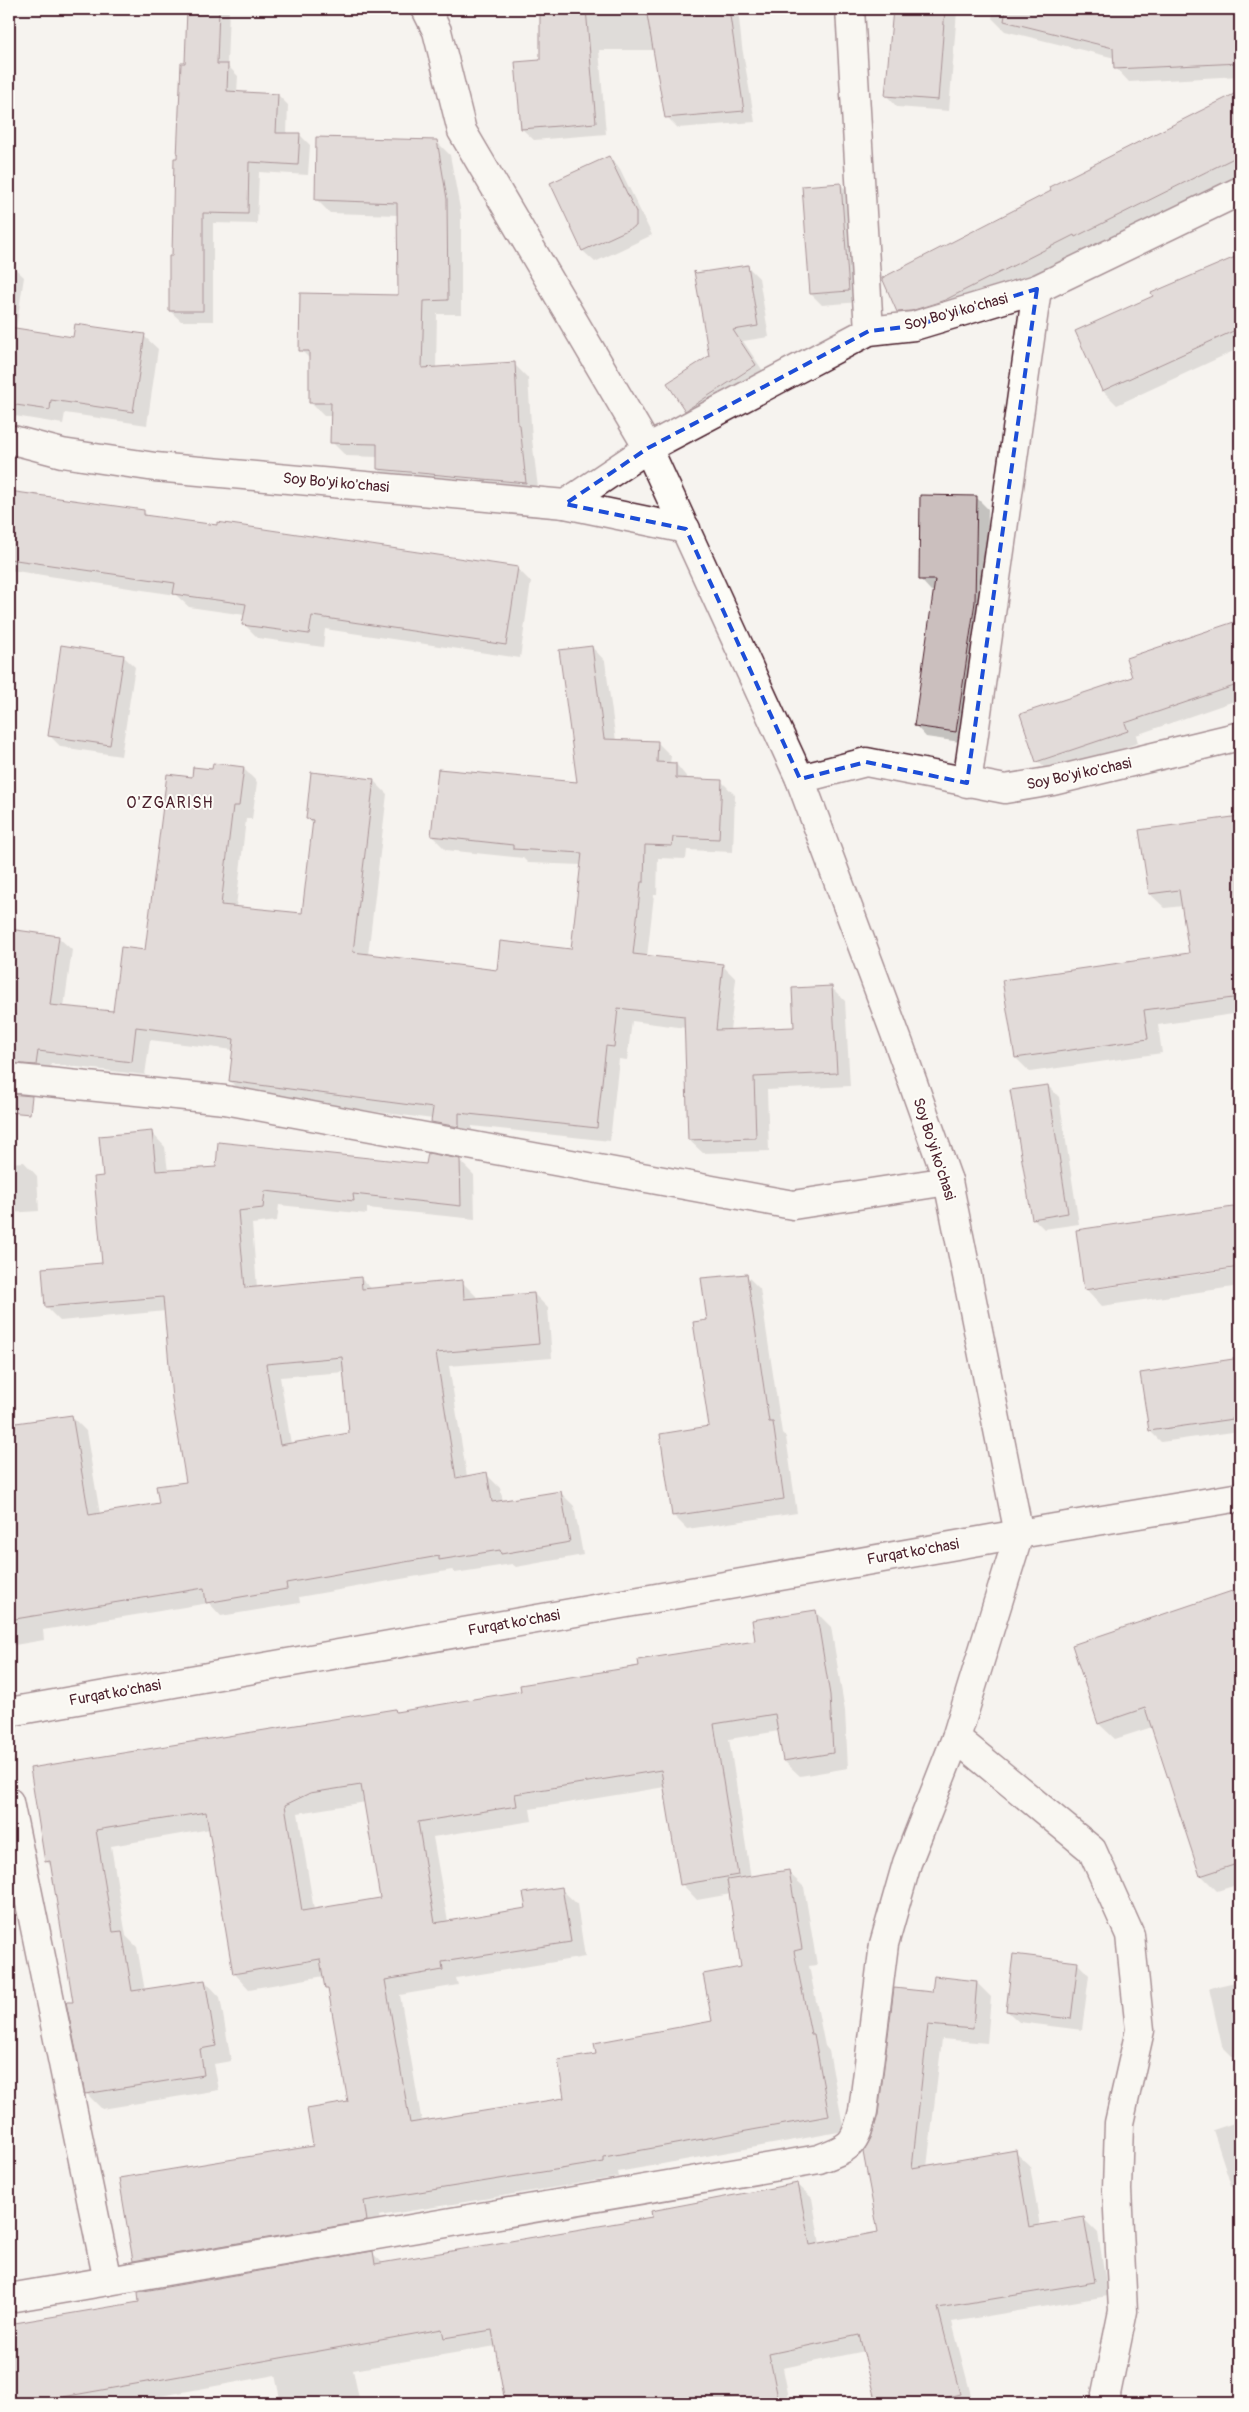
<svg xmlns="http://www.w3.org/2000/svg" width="1249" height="2412" font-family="Pangolin,sans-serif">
	<rect width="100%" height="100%" fill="#f6f3ef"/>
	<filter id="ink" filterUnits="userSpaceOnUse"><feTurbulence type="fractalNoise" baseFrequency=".02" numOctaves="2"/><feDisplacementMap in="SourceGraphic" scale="10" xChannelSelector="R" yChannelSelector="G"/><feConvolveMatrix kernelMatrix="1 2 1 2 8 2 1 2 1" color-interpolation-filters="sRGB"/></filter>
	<g filter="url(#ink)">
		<g fill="#0003" fill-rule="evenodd">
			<path d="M188,9H229L227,65L238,76L237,93L278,95L288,105L287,134H299L310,145L308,175L259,172L257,224L213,223V321H181L170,311Z"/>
			<path d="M541,9H738L742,47L755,122L678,128L667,117L655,50H599L606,134L534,140L522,129L542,61Z"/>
			<path d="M893,9H955L957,11L949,111L897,107L886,95Z"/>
			<path d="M994,9H1097L1096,11L1141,9H1240V76L1129,82L1116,68L1115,58L1005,31L992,18Z"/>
			<path d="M1240,92V175L959,313L911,325L898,311L1053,191L1051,188Z"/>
			<path d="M436,141L450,155L461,214V314H437L436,368L514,364L528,378L532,439L539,496L392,483L378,469V457L346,456L332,442V416H324L310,402L311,360L301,350L399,297V215L330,213L316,199Z"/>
			<path d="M609,157L620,169L652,235L595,262L583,251L552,184Z"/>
			<path d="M840,184L852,195L860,302L822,305L811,294Z"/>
			<path d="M1240,256V348L1117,405L1103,391L1076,331L1154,297L1153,294Z"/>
			<path d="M9,263L24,277L16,329L74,338L144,336L158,349L147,425L65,413L63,424L9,415Z"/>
			<path d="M747,266L759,278L769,337L743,341L767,377L698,421L686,410Z"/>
			<path d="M9,492L144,512L149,517L517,568L531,582L520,658L325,629L323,647L258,638L244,624L245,615L189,607L176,595L9,570Z"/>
			<path d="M976,497L988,509L986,614L967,743L926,737L915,725L935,591H931L920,579Z"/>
			<path d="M1240,620V699L1136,735L1138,743L1049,773L1038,761L1134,678L1128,659Z"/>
			<path d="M592,647L605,661L616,741L657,742L671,756L670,764H676L689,780L721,781L735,795L733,852L687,850L686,859L658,858L657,895H654L647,957L722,965L736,979L730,1031L795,1028L832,988L845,1001L850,1086L767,1090L769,1151L703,1153L689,1140L686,1028L632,1021L627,1060L619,1059L610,1141L472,1126V1140L446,1136L432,1122L433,1119L244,1095L230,1081L234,1050L150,1040L145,1075L51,1064L50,1072L9,1067V935L58,937L72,950L64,1007L114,1013L147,951L193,779L213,770L243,768L257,782L252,819H246L236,907L303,915L314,825L307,818L373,780L387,794L368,955L498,971L572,950L582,865L528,863L523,858L446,850L432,836L578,784Z"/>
			<path d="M123,656L135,667L121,756L61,747L49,735Z"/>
			<path d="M1240,817V1013L1158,1025L1162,1053L1030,1072L1016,1058L1190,954L1183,906L1165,908L1150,894L1141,831Z"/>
			<path d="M1048,1086L1059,1097L1079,1224L1044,1229L1033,1218Z"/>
			<path d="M151,1132L165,1147L168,1172L427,1165L459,1160L474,1175L475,1219L367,1208V1214L279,1205L277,1221L252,1224L257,1288L361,1279L372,1289L462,1282L476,1296L477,1299L534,1294L548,1308L552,1358L449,1366L467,1477L486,1474L500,1488L503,1501L560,1492L574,1506L583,1555L516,1567L512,1564L455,1573L452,1570L299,1597L300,1603L221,1616L209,1603L43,1630L44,1640L9,1646V1425L72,1417L86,1431L100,1514L160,1504L187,1483L166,1311L60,1321L46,1307L103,1264L104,1178ZM345,1372L350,1434L291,1444L280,1377Z"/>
			<path d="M24,1162L37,1176L39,1211L9,1213V1163Z"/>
			<path d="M1240,1207V1266L1098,1286V1289L1240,1268V1286L1102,1306L1086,1289L1077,1231Z"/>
			<path d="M747,1276L760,1289L782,1433L786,1437L797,1513L687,1529L673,1515L710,1428L709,1321Z"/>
			<path d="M1240,1360V1431L1161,1442L1150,1431L1142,1374Z"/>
			<path d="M1231,1592L1240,1601V1884L1217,1891L1201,1875L1152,1727L1115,1739L1099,1724Z"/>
			<path d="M815,1611L831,1627L845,1711L848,1768L800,1776L784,1761L779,1731L729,1739L751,1878L788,1872L804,1887L817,1965L809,1966L825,2046L829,2051L844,2131L618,2172L619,2177L379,2216L382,2236L149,2276L134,2260L315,2147L350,2103L330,1993L327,1989L324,1976L249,1989L234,1973L210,1829L111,1846L126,1936L137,1947L145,1991L205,1981L220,1997L231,2061L214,2064L219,2090L102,2109L87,2094L68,2003H74L52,1867L46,1861L31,1769L394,1710L397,1713L523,1692L757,1642ZM665,1787L682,1884L697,1900L731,1894L743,1968L714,2022L598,2055L566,2099L422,2123L400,1995L458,1985L456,1978L585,1957L577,1904L561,1889L527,1910L448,1922L433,1837L532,1821L530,1809ZM366,1802L382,1899L314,1910L298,1813Z"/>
			<path d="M1077,1963L1089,1975L1082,2030L1019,2022L1007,2011Z"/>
			<path d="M935,1978L977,1983L991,1997L987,2043L942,2039L927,2167L1015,2152L1030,2166L1040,2226L1083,2218L1098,2233L1108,2296L952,2322L973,2403H878L865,2351L783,2368L790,2403H506L496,2346L353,2370L360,2403H281L275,2375L123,2403H9V2325L141,2303L372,2253L384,2264L654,2218L797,2184L812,2198L820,2244L879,2233L873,2138L933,1994Z"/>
			<path d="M1240,1981V2056L1233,2057L1222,2046L1209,1988Z"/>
			<path d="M1240,2121V2194L1231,2185L1213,2130Z"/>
		</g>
		<g fill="#cbbfbe" stroke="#4a1f2b" fill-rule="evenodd">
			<path d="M187,9H219L217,64H228L227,91L278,94L276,133H300L298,165L249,162L248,214L203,213V311H169V256H172L174,158H177L181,63H185Z"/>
			<path d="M540,9H586L596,123L521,129L515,62L540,60Z"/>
			<path d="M646,9H729L744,111L665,118Z"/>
			<path d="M893,9H945L938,100L885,96Z"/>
			<path d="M1006,9H1240V63L1114,69L1113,48L1004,21Z"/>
			<path d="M1240,91V155L1075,237L1074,235L945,300L911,311L897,312L882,278L1051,191L1049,187Z"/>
			<path d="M316,137L437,140L447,199L448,300L424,301L422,368L515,362L518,425H520L526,483L377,469V444L330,443L331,403H309V351H299L300,293L398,295L397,203L315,200Z"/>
			<path d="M609,156L636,212V226L582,251L550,183Z"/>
			<path d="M841,183L849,291L810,294L802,186Z"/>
			<path d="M1240,255V328L1102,391L1075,331L1153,296L1151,293Z"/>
			<path d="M748,265L758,326L733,330L756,365L685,411L667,383L709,356L694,271L696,273Z"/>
			<path d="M75,324L145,334L133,412L51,400L50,410L9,404V327L73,337Z"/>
			<path d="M9,491L144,510V515L217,525V522L518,567L506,645L312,616L309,634L242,625L246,604L173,594L175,583L9,559Z"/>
			<path d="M920,495L977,496L975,602L956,732L914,726L935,580H919Z"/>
			<path d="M1234,622L1240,642V684L1125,723L1128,731L1036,762L1020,714L1132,677L1126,658Z"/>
			<path d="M61,645L124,655L110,745L48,736Z"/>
			<path d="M592,646L604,739L658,741L657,762L676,763V778L722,780L719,839L673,837L672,846L645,845L644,882H641L633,954L723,964L716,1030L794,1027L792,988L832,986L837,1073L754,1077L756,1138L688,1140L684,1016L618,1008L614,1047L606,1046L597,1128L459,1113V1127L431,1122L433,1108L229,1081L234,1039L136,1027L132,1062L38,1051L36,1065L9,1063V929L59,936L50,1005L113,1011L121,947L145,950L167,774L192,777L193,767L212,769L213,763L244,767L239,806H233L221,905L302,913L313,820L306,819L311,772L374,779L353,952L497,970L500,941L571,949L582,853L513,849V845L431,836L438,769L577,782L559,650Z"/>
			<path d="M1240,816V997L1144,1010L1148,1039L1015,1058L1002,980L1189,953L1179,890L1149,894L1139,830Z"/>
			<path d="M1048,1085L1068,1213L1032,1219L1010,1090Z"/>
			<path d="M9,1094L32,1096L30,1114L9,1112Z"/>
			<path d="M152,1131L156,1171L216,1167L218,1142L426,1164L428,1153L460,1159L461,1206L353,1194L354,1201L265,1191L263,1208L238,1211L245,1288L361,1277L362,1289L463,1280L464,1299L534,1293L539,1344L436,1353L456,1478L487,1472L492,1502L561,1491L570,1542L501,1554L500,1550L439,1560V1556L286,1583L287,1589L206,1603L204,1588L9,1620V1424L72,1415L89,1515L159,1503L156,1486L186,1482L172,1399L163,1297L45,1307L42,1268L102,1263L94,1177L103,1176L99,1136ZM342,1357L349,1433L280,1445L266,1364Z"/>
			<path d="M1240,1206V1267L1084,1290L1076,1230Z"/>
			<path d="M747,1274L769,1422H773L784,1499L672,1516L660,1434L709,1426L693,1322L707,1320L701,1278Z"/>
			<path d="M1240,1358V1418L1149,1431L1140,1373Z"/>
			<path d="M1232,1591L1240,1616V1863L1200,1876L1145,1708L1098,1724L1072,1645Z"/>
			<path d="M816,1610L830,1695L833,1753L783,1761L775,1714L714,1724L738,1875L680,1885L661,1770L515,1794L517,1806L418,1822L435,1923L526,1908L523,1893L562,1887L571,1942L442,1962L443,1970L385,1980L410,2123L564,2098L558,2060L596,2054L594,2043L712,2021L703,1974L741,1967L727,1880L789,1870L802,1949L794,1951L811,2034H814L829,2116L604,2157V2162L364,2201L367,2221L133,2261L119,2178L313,2146L307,2109L348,2102L328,1989H325L320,1959L233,1974L206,1812L96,1830L113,1932L122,1931L132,1991L205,1980L216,2046L200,2049L204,2075L85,2094L66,2002H73L50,1861L45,1862L30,1768L395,1709L396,1712L521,1691L520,1685L639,1666L638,1660L755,1641L752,1620ZM361,1785L380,1898L302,1911L285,1805L310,1793Z"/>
			<path d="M1013,1954L1078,1962L1071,2019L1006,2011Z"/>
			<path d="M934,1976L977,1981L973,2029L928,2025L912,2168L1016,2150L1029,2227L1084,2217L1095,2282L938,2308L960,2394L923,2403H877L859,2335L769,2354L779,2403H505L492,2330L444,2338L442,2329L63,2397L64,2403H9V2324L139,2302L138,2292L373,2251L375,2264L652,2217L651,2211L798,2183L810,2245L878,2232L863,2152L871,2138L878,2115L894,1988L932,1992Z"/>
		</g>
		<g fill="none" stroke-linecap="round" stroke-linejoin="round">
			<defs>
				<g id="street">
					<path d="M850,9L869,331"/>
					<path d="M9,439L62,453L155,467L565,504L648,448L869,331L914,326L1037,289L1240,191"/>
					<path d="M565,504L686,529"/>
					<path d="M800,779L866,762L1005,789L1053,781L1240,736"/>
					<path d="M967,783L1037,289"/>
					<path d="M9,1078L225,1100L793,1205L948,1181"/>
					<path d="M9,1712L1019,1534L1240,1497"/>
					<path d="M956,1738L1092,1850L1130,1935L1140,2030L1119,2123L1117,2190L1123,2311L1106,2394L1107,2403"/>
					<path d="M9,1802L108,2281"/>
					<path d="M9,2298L819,2159C851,2147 855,2145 863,2111L884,1944L907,1863L956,1738L1019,1534L948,1181L899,1044L800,779L648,448L462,131L437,31L426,9"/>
				</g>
			</defs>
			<use href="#street" stroke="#4a1f2b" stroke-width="31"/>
			<use href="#street" stroke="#fdfcf7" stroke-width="28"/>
		</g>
	</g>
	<path d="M0 0H1249V2412H0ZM1037,289L967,783L866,762L800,779L686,529L565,504L648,448L869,331L914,326Z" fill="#f6f3ef" fill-opacity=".55" fill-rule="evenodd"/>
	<path fill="none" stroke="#1d4ed8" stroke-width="4" stroke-dasharray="10 6" stroke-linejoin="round" d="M1037,289L967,783L866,762L800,779L686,529L565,504L648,448L869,331L914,326Z"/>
	<g text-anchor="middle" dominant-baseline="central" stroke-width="4" stroke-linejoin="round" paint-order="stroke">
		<g font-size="15" fill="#4a1f2b" stroke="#fdfcf7">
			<text transform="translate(956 312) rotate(-15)">Soy Bo'yi ko'chasi</text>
			<text transform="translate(336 483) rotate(5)">Soy Bo'yi ko'chasi</text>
			<text transform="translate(1079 774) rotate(-12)">Soy Bo'yi ko'chasi</text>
			<text transform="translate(934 1149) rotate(72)">Soy Bo'yi ko'chasi</text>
			<text transform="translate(913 1552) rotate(-10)">Furqat ko'chasi</text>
			<text transform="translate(514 1623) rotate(-10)">Furqat ko'chasi</text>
			<text transform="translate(115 1693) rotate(-10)">Furqat ko'chasi</text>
		</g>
		<g font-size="16" letter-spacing="1" fill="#4a1f2b" stroke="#fdfcf7">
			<text x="170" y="803">O'ZGARISH</text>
		</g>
	</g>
	<rect width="1249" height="2412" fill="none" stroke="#fdfcf7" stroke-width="30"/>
	<rect x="15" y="15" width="1219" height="2382" fill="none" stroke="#4a1f2b" stroke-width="2" filter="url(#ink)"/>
</svg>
